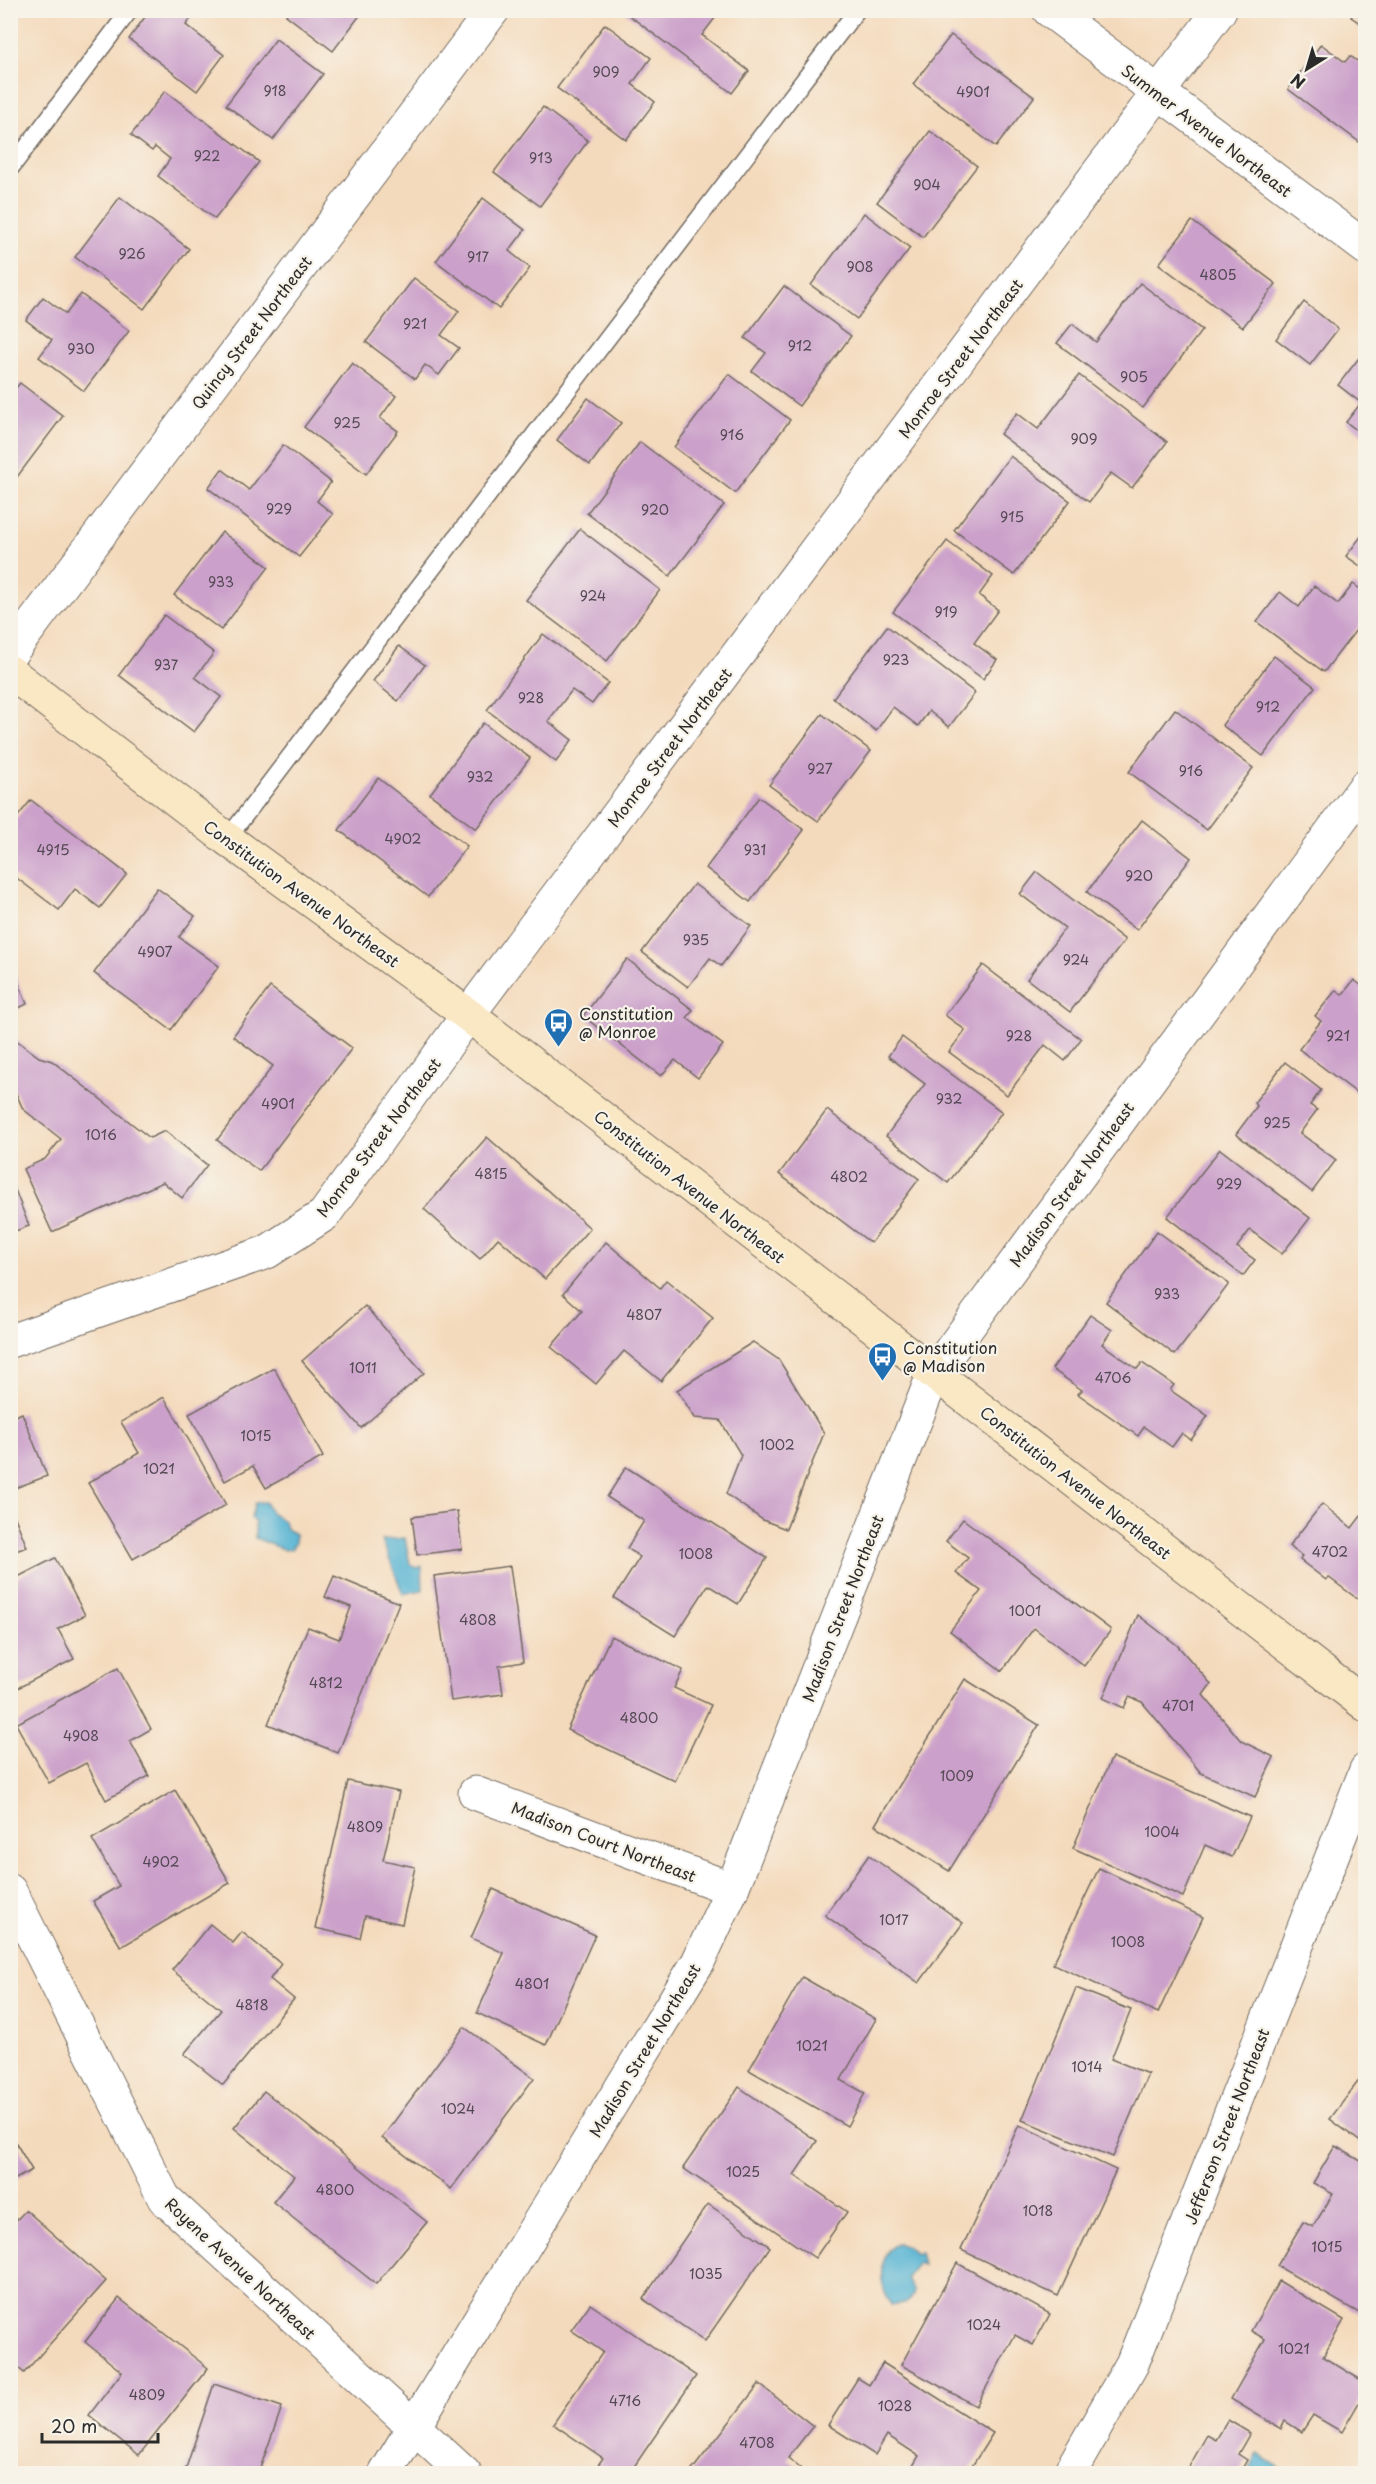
<svg xmlns="http://www.w3.org/2000/svg" width="1376" height="2484" font-family="'Playpen Sans',sans-serif">
	<rect width="100%" height="100%" fill="#f7f3e8"/>
	<filter id="ink" filterUnits="userSpaceOnUse"><feTurbulence type="fractalNoise" baseFrequency=".0167" numOctaves="2"/><feDisplacementMap in="SourceGraphic" scale="12" xChannelSelector="R" yChannelSelector="G"/><feConvolveMatrix kernelMatrix="1 2 1 2 8 2 1 2 1" color-interpolation-filters="sRGB"/></filter>
	<filter id="wash" filterUnits="userSpaceOnUse"><feTurbulence type="fractalNoise" baseFrequency=".008" numOctaves="4" result="noise"/><feDisplacementMap in="SourceGraphic" scale="24" xChannelSelector="R" yChannelSelector="G"/><feGaussianBlur stdDeviation="1.35" result="paint"/><feColorMatrix in="noise" values="0 0 0 0 0 0 0 0 0 0 0 0 0 0 0 0 0 1.4 0 .05"/><feComposite in="paint" operator="in"/></filter>
	<g filter="url(#wash)">
		<rect width="100%" height="100%" fill="#f4dabc"/>
		<g fill="#55b3d3" stroke="#406f7f" stroke-width="1.5">
			<path d="M265,1502L272,1514L284,1521L286,1529L295,1534V1543L291,1549L285,1550L255,1538V1524L251,1517L255,1503Z"/>
			<path d="M405,1538L410,1564L416,1568L422,1566L423,1590L403,1594L382,1540Z"/>
			<path d="M897,2244C905,2245 910,2247 914,2254L920,2252L923,2265L917,2263L907,2278L914,2292C910,2304 903,2306 891,2305C880,2288 875,2253 897,2244Z"/>
			<path d="M1258,2454L1279,2467L1275,2473H1248Z"/>
		</g>
		<g id="blocks">
			<g fill="#cba0ca">
				<path d="M150,10H191L195,13L186,25L224,55L197,91L129,39Z"/>
				<path d="M289,10H364L333,51L286,15Z"/>
				<path d="M622,10H714L718,14L702,35L749,71L732,93Z"/>
				<path d="M1356,10H1366V27L1351,17Z"/>
				<path d="M605,24L651,58L632,84L655,102L626,140L557,88Z"/>
				<path d="M951,35L1034,97L996,147L913,84Z"/>
				<path d="M276,39L323,74L273,140L226,105Z"/>
				<path d="M1321,44L1345,62L1350,56L1366,67V147L1288,89Z"/>
				<path d="M165,91L259,162L215,219L158,176L170,159L155,147L152,151L131,135Z"/>
				<path d="M543,107L588,141L540,206L494,172Z"/>
				<path d="M930,131L977,166L923,237L877,202Z"/>
				<path d="M120,197L189,249L144,309L75,257Z"/>
				<path d="M483,198L525,230L509,251L530,268L499,309L436,261Z"/>
				<path d="M864,213L910,248L857,319L811,285Z"/>
				<path d="M1192,221L1276,284L1243,327L1159,264Z"/>
				<path d="M414,278L459,311L441,335L459,348L439,375L425,365L415,379L366,342Z"/>
				<path d="M1140,283L1202,330L1143,408L1057,343L1072,324L1096,342Z"/>
				<path d="M784,286L851,336L799,406L752,371L766,353L745,338Z"/>
				<path d="M81,294L129,331L84,391L39,357L52,340L26,320L43,297L66,314Z"/>
				<path d="M1304,302L1338,329L1310,365L1276,339Z"/>
				<path d="M1366,349V437L1346,422L1361,403L1338,385Z"/>
				<path d="M352,363L396,396L380,418L398,431L366,474L304,427Z"/>
				<path d="M729,374L790,420L735,493L674,447Z"/>
				<path d="M1079,375L1167,442L1132,488L1111,473L1089,502L1000,434L1017,413L1038,429Z"/>
				<path d="M20,383L63,416L17,477L10,472V395Z"/>
				<path d="M588,398L621,423L590,465L557,440Z"/>
				<path d="M640,442L724,505L670,576L587,513Z"/>
				<path d="M283,445L331,482L317,501L333,514L299,557L208,488L222,469L249,490Z"/>
				<path d="M1010,456L1070,501L1014,575L954,530Z"/>
				<path d="M580,529L660,590L607,661L526,600Z"/>
				<path d="M1366,530V570L1346,556Z"/>
				<path d="M222,532L269,567L221,630L174,595Z"/>
				<path d="M947,541L993,576L979,595L998,610L974,643L997,660L983,679L893,612Z"/>
				<path d="M1353,584L1366,593V617L1324,672L1257,622L1280,592L1299,607L1314,586L1338,604Z"/>
				<path d="M164,615L214,653L195,677L221,697L194,732L119,675Z"/>
				<path d="M887,626L975,693L949,727L929,711L918,726L893,707L876,731L833,698Z"/>
				<path d="M543,634L608,683L592,704L572,690L548,721L572,740L556,762L487,710Z"/>
				<path d="M399,646L425,665L398,701L373,681Z"/>
				<path d="M1274,656L1315,687L1263,756L1222,725Z"/>
				<path d="M1175,709L1253,768L1207,830L1129,772Z"/>
				<path d="M822,714L871,751L818,821L769,785Z"/>
				<path d="M483,723L530,758L476,829L430,794Z"/>
				<path d="M378,778L467,846L428,897L339,830Z"/>
				<path d="M759,797L804,830L750,902L706,868Z"/>
				<path d="M31,800L127,874L100,908L75,889L59,910L10,873V826Z"/>
				<path d="M1142,820L1191,858L1137,930L1087,892Z"/>
				<path d="M1037,872L1125,940L1070,1012L1027,979L1065,928L1020,894Z"/>
				<path d="M694,884L751,926L721,966L710,958L688,987L642,952Z"/>
				<path d="M157,888L195,916L179,937L219,966L171,1030L94,973Z"/>
				<path d="M627,959L693,1010L687,1018L723,1045L698,1078L675,1060L661,1076L583,1016Z"/>
				<path d="M11,964L27,1004L11,1012Z"/>
				<path d="M983,965L1081,1039L1065,1061L1045,1045L1007,1095L949,1052L965,1030L945,1015Z"/>
				<path d="M1354,980L1366,989V1100L1299,1049L1321,1021L1315,1016L1336,990L1342,995Z"/>
				<path d="M270,987L352,1048L259,1171L217,1140L273,1066L233,1036Z"/>
				<path d="M10,1037H12L39,1057L52,1061L150,1138L165,1131L207,1165L182,1198L163,1182L52,1232L23,1169L45,1159L61,1139L23,1109L14,1089L10,1090Z"/>
				<path d="M902,1037L1002,1112L948,1183L886,1136L925,1084L888,1056Z"/>
				<path d="M1285,1062L1321,1090L1310,1105L1317,1110L1300,1133L1336,1160L1312,1192L1236,1134L1257,1106L1254,1103Z"/>
				<path d="M827,1110L919,1179L871,1243L779,1174Z"/>
				<path d="M487,1137L590,1228L545,1279L498,1238L480,1259L424,1209Z"/>
				<path d="M1220,1149L1310,1218L1282,1254L1250,1230L1237,1247L1255,1260L1243,1276L1167,1217Z"/>
				<path d="M10,1177L29,1226L10,1233Z"/>
				<path d="M1157,1231L1229,1284L1175,1355L1106,1302Z"/>
				<path d="M606,1242L660,1288L666,1280L713,1318L661,1381L624,1351L596,1384L551,1347L582,1311L563,1294Z"/>
				<path d="M365,1306L424,1373L361,1428L302,1361Z"/>
				<path d="M1090,1315L1112,1330L1102,1344L1137,1369L1142,1363L1174,1385L1170,1390L1208,1416L1191,1440L1182,1433L1172,1447L1144,1427L1138,1436L1078,1394L1082,1390L1052,1369Z"/>
				<path d="M753,1342L779,1360L824,1433L786,1529L763,1520L726,1494L741,1455L720,1420L695,1418L677,1390Z"/>
				<path d="M274,1368L323,1457L266,1488L253,1466L225,1481L189,1414Z"/>
				<path d="M164,1397L226,1505L133,1559L88,1483L139,1453L121,1422Z"/>
				<path d="M22,1413L47,1476L10,1490V1418Z"/>
				<path d="M626,1467L767,1558L738,1604L708,1585L675,1636L614,1598L640,1557L627,1548L644,1521L607,1497Z"/>
				<path d="M1322,1504L1352,1528L1361,1516L1366,1519V1591L1359,1600L1328,1577L1326,1580L1300,1560L1302,1556L1289,1546Z"/>
				<path d="M10,1505L27,1547L10,1553Z"/>
				<path d="M457,1511L462,1549L417,1555L412,1517Z"/>
				<path d="M963,1519L1111,1630L1084,1666L1034,1628L1002,1671L950,1631L981,1591L956,1573L968,1558L946,1541Z"/>
				<path d="M55,1558L85,1615L58,1629L74,1659L10,1692V1581Z"/>
				<path d="M510,1566L523,1662L499,1666L503,1694L451,1701L434,1576Z"/>
				<path d="M334,1576L399,1603L338,1753L268,1724L308,1627L339,1639L351,1607L325,1597Z"/>
				<path d="M1138,1615L1177,1645L1211,1684L1203,1695L1241,1741L1274,1757L1255,1797L1201,1773L1142,1702L1129,1697L1124,1708L1103,1698Z"/>
				<path d="M611,1636L683,1670L674,1688L711,1705L675,1781L567,1730Z"/>
				<path d="M118,1668L151,1729L130,1741L149,1776L106,1800L86,1763L49,1783L16,1724Z"/>
				<path d="M965,1679L1039,1725L949,1871L875,1825Z"/>
				<path d="M1112,1757L1250,1817L1232,1857L1205,1845L1183,1897L1073,1848Z"/>
				<path d="M348,1781L399,1792L383,1860L415,1867L402,1924L365,1916L360,1938L315,1928Z"/>
				<path d="M175,1790L230,1883L121,1947L93,1901L119,1886L92,1839Z"/>
				<path d="M869,1855L963,1923L919,1983L825,1915Z"/>
				<path d="M1099,1868L1203,1917L1158,2013L1053,1964Z"/>
				<path d="M493,1889L595,1935L546,2045L477,2013L504,1953L471,1938Z"/>
				<path d="M210,1924L233,1943L242,1932L281,1964L270,1979L294,1999L223,2085L184,2054L221,2010L172,1970Z"/>
				<path d="M802,1977L876,2019L841,2080L865,2093L847,2126L749,2070Z"/>
				<path d="M1076,1988L1131,2010L1111,2059L1148,2074L1113,2157L1022,2120Z"/>
				<path d="M464,2027L534,2078L451,2189L382,2138Z"/>
				<path d="M1366,2071V2146L1330,2119Z"/>
				<path d="M739,2087L817,2141L794,2175L847,2212L815,2258L683,2168Z"/>
				<path d="M264,2091L427,2222L376,2284L273,2202L294,2176L234,2128Z"/>
				<path d="M1019,2125L1116,2170L1058,2296L961,2250Z"/>
				<path d="M10,2133L32,2170L10,2182Z"/>
				<path d="M1335,2146L1366,2164V2317L1277,2266L1303,2222L1313,2227L1333,2194L1313,2183Z"/>
				<path d="M708,2204L770,2247L705,2341L643,2299Z"/>
				<path d="M26,2210L106,2281L24,2373L10,2361V2227Z"/>
				<path d="M957,2263L1050,2314L1033,2345L1015,2335L976,2406L901,2365Z"/>
				<path d="M1279,2281L1344,2320L1323,2357L1366,2383V2390L1342,2432L1313,2415L1302,2432L1285,2421L1281,2429L1231,2399L1265,2339L1251,2331Z"/>
				<path d="M119,2298L208,2368L139,2455L89,2415L122,2372L85,2342Z"/>
				<path d="M590,2304L696,2376L629,2474H603L595,2469L603,2458L553,2424L603,2352L571,2330Z"/>
				<path d="M883,2363L993,2433L967,2474H908L919,2456L887,2435L875,2455L828,2425L858,2378L869,2385Z"/>
				<path d="M214,2384L282,2407L258,2474H184Z"/>
				<path d="M759,2384L813,2426L788,2458L807,2474H689Z"/>
				<path d="M1228,2420L1250,2433L1238,2454L1247,2460L1239,2474H1185L1207,2435L1216,2440Z"/>
			</g>
		</g>
	</g>
	<g filter="url(#ink)">
		<use href="#blocks" fill-opacity="0" stroke="#71685e" stroke-width="1.5"/>
		<g fill="none" stroke-linecap="round" stroke-linejoin="round">
			<defs>
				<g id="lane">
					<path d="M10,169L130,10"/>
					<path d="M227,839L857,10"/>
				</g>
				<g id="street">
					<path d="M1049,10L1366,248"/>
					<path d="M10,654L493,10"/>
					<path d="M10,1341L267,1252L324,1215L468,1015L1220,10"/>
					<path d="M475,1793L732,1889"/>
					<path d="M10,1891L164,2198L465,2474"/>
					<path d="M385,2474L698,1962L732,1889L934,1373L1366,785"/>
					<path d="M1069,2474L1132,2364L1366,1770"/>
				</g>
				<path id="secondary" d="M10,672L227,839L468,1015L1366,1705"/>
			</defs>
			<use href="#lane" stroke="#71685e" stroke-width="19"/>
			<use href="#street" stroke="#71685e" stroke-width="35"/>
			<use href="#secondary" stroke="#71685e" stroke-width="35"/>
			<use href="#lane" stroke="#fff" stroke-width="16"/>
			<use href="#street" stroke="#fff" stroke-width="33"/>
			<use href="#secondary" stroke="#fae7c3" stroke-width="33"/>
		</g>
	</g>
	<defs>
		<symbol id="bus-pin" viewBox="-11 -11 22 30"><path d="M0 17L-7.5 6A9.5 9.5 0 1 1 7.5 6Z" fill="#1f6fb2" stroke="#f7f3e8"/><path d="M-5-6H5V4H4V6H2V4H-2V6H-4V4H-5ZM-3.5-4V0h7V-4ZM-3.5 1.2v1.5H-2V1.2ZM2 1.2v1.5H3.5V1.2Z" fill="#fff"/></symbol>
	</defs>
	<g fill-rule="evenodd">
		<use href="#bus-pin" x="542" y="1006" width="33" height="45"/>
		<use href="#bus-pin" x="866" y="1340" width="33" height="45"/>
	</g>
	<g text-anchor="middle" dominant-baseline="central" stroke-width="4.5" stroke-linejoin="round" paint-order="stroke">
		<g font-size="14" fill="#534853">
			<text x="606" y="71">909</text>
			<text x="275" y="90">918</text>
			<text x="973" y="91">4901</text>
			<text x="207" y="155">922</text>
			<text x="541" y="157">913</text>
			<text x="927" y="184">904</text>
			<text x="132" y="253">926</text>
			<text x="478" y="256">917</text>
			<text x="860" y="266">908</text>
			<text x="1218" y="274">4805</text>
			<text x="415" y="323">921</text>
			<text x="800" y="345">912</text>
			<text x="81" y="348">930</text>
			<text x="1134" y="376">905</text>
			<text x="347" y="422">925</text>
			<text x="732" y="434">916</text>
			<text x="1084" y="438">909</text>
			<text x="279" y="508">929</text>
			<text x="655" y="509">920</text>
			<text x="1012" y="516">915</text>
			<text x="221" y="581">933</text>
			<text x="593" y="595">924</text>
			<text x="946" y="611">919</text>
			<text x="896" y="659">923</text>
			<text x="166" y="664">937</text>
			<text x="531" y="697">928</text>
			<text x="1268" y="706">912</text>
			<text x="820" y="768">927</text>
			<text x="1191" y="770">916</text>
			<text x="480" y="776">932</text>
			<text x="403" y="838">4902</text>
			<text x="53" y="849">4915</text>
			<text x="755" y="849">931</text>
			<text x="1139" y="875">920</text>
			<text x="696" y="939">935</text>
			<text x="155" y="951">4907</text>
			<text x="1076" y="959">924</text>
			<text x="1019" y="1035">928</text>
			<text x="1338" y="1035">921</text>
			<text x="949" y="1098">932</text>
			<text x="278" y="1103">4901</text>
			<text x="1277" y="1122">925</text>
			<text x="101" y="1134">1016</text>
			<text x="491" y="1173">4815</text>
			<text x="849" y="1176">4802</text>
			<text x="1229" y="1183">929</text>
			<text x="1167" y="1293">933</text>
			<text x="644" y="1314">4807</text>
			<text x="363" y="1367">1011</text>
			<text x="1113" y="1377">4706</text>
			<text x="256" y="1435">1015</text>
			<text x="777" y="1444">1002</text>
			<text x="159" y="1468">1021</text>
			<text x="1330" y="1551">4702</text>
			<text x="696" y="1553">1008</text>
			<text x="1025" y="1610">1001</text>
			<text x="478" y="1619">4808</text>
			<text x="326" y="1682">4812</text>
			<text x="1178" y="1705">4701</text>
			<text x="639" y="1717">4800</text>
			<text x="81" y="1735">4908</text>
			<text x="957" y="1775">1009</text>
			<text x="365" y="1826">4809</text>
			<text x="1162" y="1831">1004</text>
			<text x="161" y="1861">4902</text>
			<text x="894" y="1919">1017</text>
			<text x="1128" y="1941">1008</text>
			<text x="532" y="1983">4801</text>
			<text x="252" y="2004">4818</text>
			<text x="812" y="2045">1021</text>
			<text x="1087" y="2066">1014</text>
			<text x="458" y="2108">1024</text>
			<text x="743" y="2171">1025</text>
			<text x="335" y="2189">4800</text>
			<text x="1038" y="2210">1018</text>
			<text x="1327" y="2246">1015</text>
			<text x="706" y="2273">1035</text>
			<text x="984" y="2324">1024</text>
			<text x="1294" y="2348">1021</text>
			<text x="147" y="2394">4809</text>
			<text x="625" y="2400">4716</text>
			<text x="895" y="2405">1028</text>
			<text x="757" y="2442">4708</text>
		</g>
		<g font-size="16" fill="#2b2b2b" stroke="#f7f3e8">
			<text transform="translate(1207 130) rotate(37)">Summer Avenue Northeast</text>
			<text transform="translate(251 332) rotate(-53)">Quincy Street Northeast</text>
			<text transform="translate(960 358) rotate(-53)">Monroe Street Northeast</text>
			<text transform="translate(669 747) rotate(-53)">Monroe Street Northeast</text>
			<text transform="translate(302 893) rotate(36)">Constitution Avenue Northeast</text>
			<text transform="translate(378 1137) rotate(-53)">Monroe Street Northeast</text>
			<text transform="translate(1071 1184) rotate(-54)">Madison Street Northeast</text>
			<text transform="translate(690 1186) rotate(38)">Constitution Avenue Northeast</text>
			<text transform="translate(1076 1482) rotate(38)">Constitution Avenue Northeast</text>
			<text transform="translate(842 1608) rotate(-69)">Madison Street Northeast</text>
			<text transform="translate(604 1841) rotate(21)">Madison Court Northeast</text>
			<text transform="translate(644 2050) rotate(-59)">Madison Street Northeast</text>
			<text transform="translate(1226 2126) rotate(-69)">Jefferson Street Northeast</text>
			<text transform="translate(241 2268) rotate(43)">Royene Avenue Northeast</text>
		</g>
		<g font-size="16" fill="#2b2b2b" stroke="#f7f3e8" text-anchor="start">
			<text x="579" y="1013">Constitution<tspan x="579" dy="18">@ Monroe</tspan></text>
			<text x="903" y="1347">Constitution<tspan x="903" dy="18">@ Madison</tspan></text>
		</g>
	</g>
	<rect width="1376" height="2484" fill="none" stroke="#f7f3e8" stroke-width="36"/>
	<g transform="translate(1307 69) rotate(217)" stroke="#f7f3e8" stroke-width="4.5" paint-order="stroke">
	<path d="M0-4.5L10 22L0 15L-10 22Z" fill="#2b2b2b"/>
	<text y="-9" font-size="16" font-weight="bold" text-anchor="middle" fill="#2b2b2b">N</text>
	</g>
	<path d="M42 2433v9h116v-9" fill="none" stroke="#2b2b2b" stroke-width="3"/>
	<text x="51" y="2433" font-size="18" fill="#2b2b2b" stroke="#f7f3e8" stroke-width="4.5" paint-order="stroke">20 m</text>
</svg>
